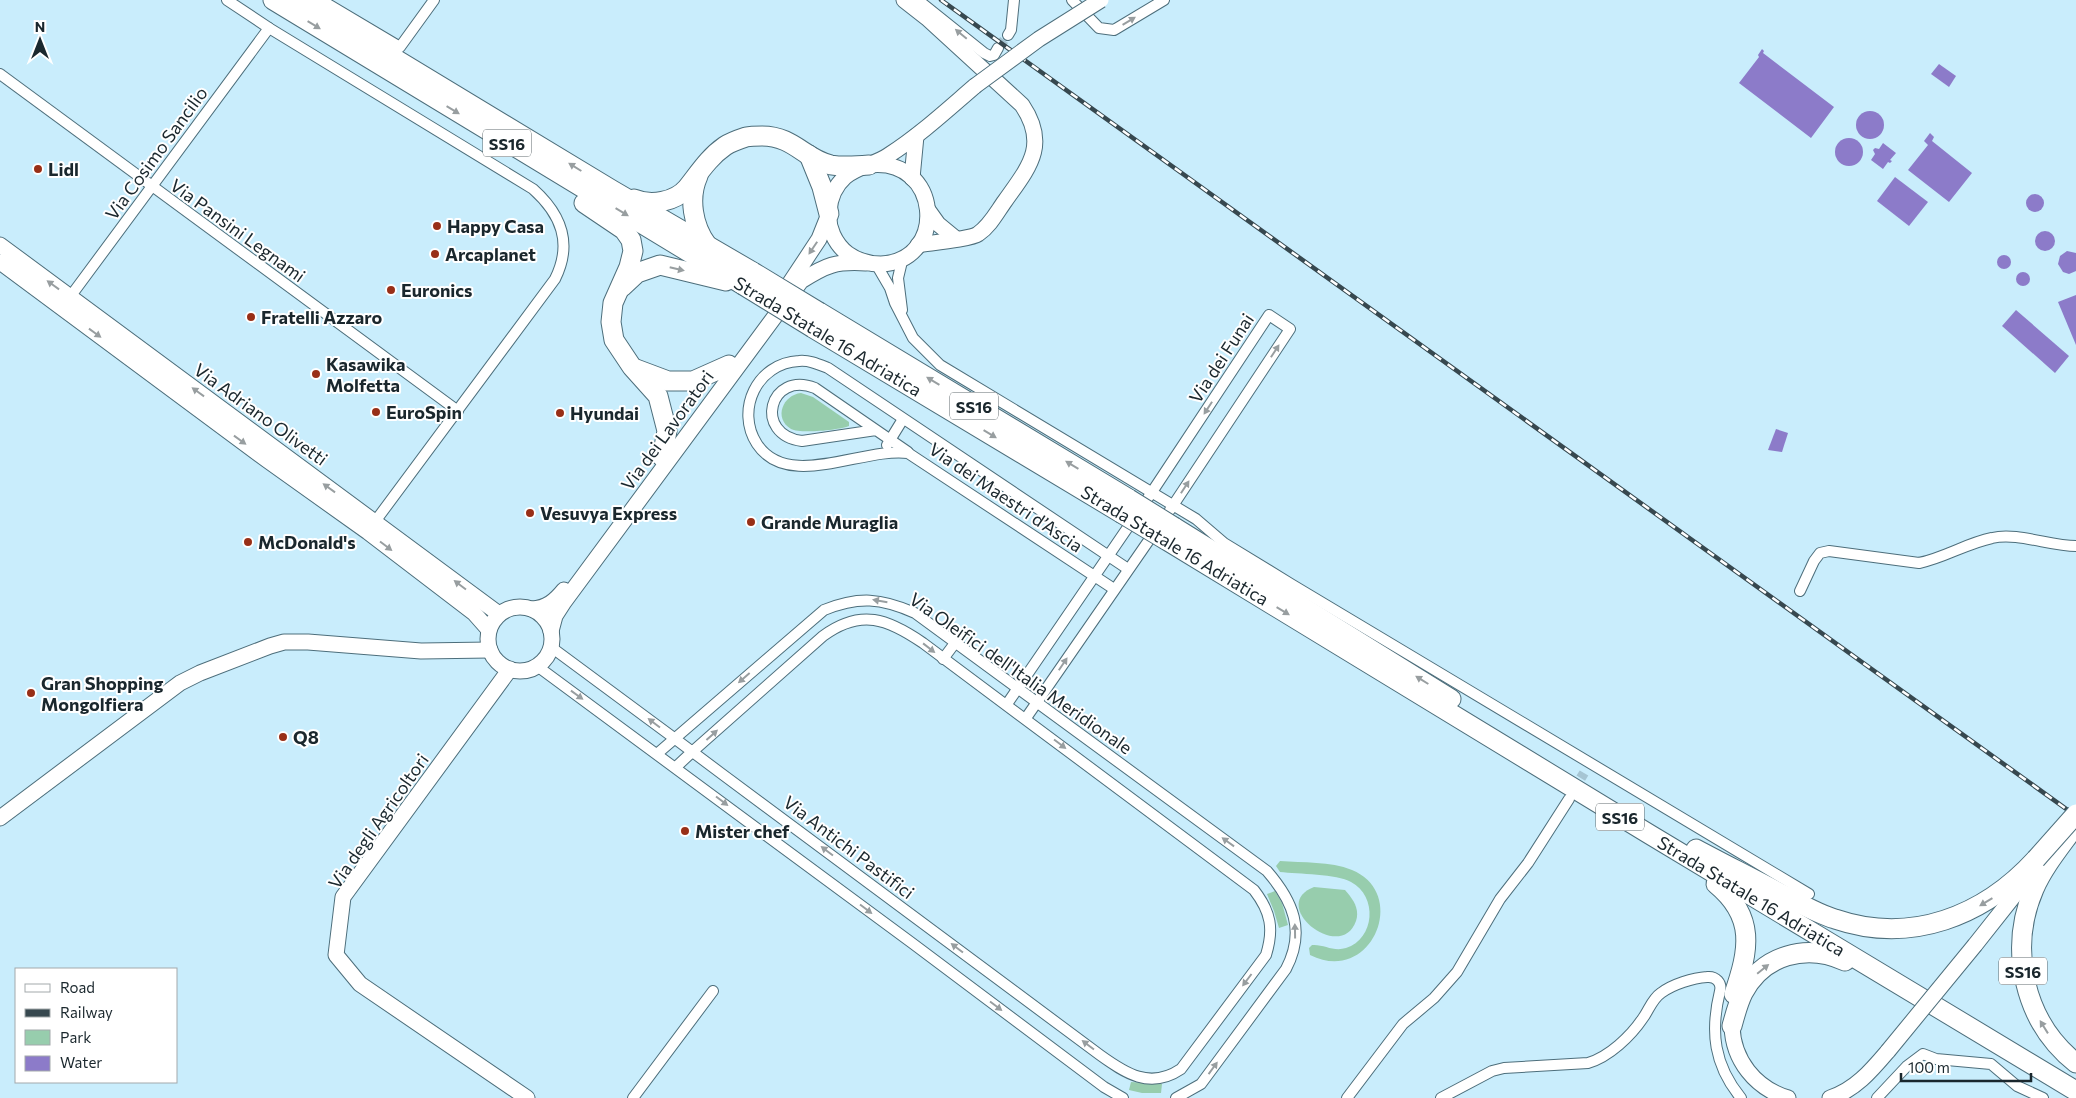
<svg xmlns="http://www.w3.org/2000/svg" width="2076" height="1098" font-family="Commissioner,sans-serif">
	<rect width="100%" height="100%" fill="#c9edfc"/>
	<g fill="#97cdad">
		<path d="M801,393L813,397L849,422V426C840,430 800,434 791,429C773,418 783,395 801,393Z"/>
		<path d="M1280,861C1303,863 1330,861 1352,870C1410,894 1371,986 1310,955L1309,948L1312,945C1324,944 1333,952 1346,948C1375,939 1378,896 1351,882C1337,874 1298,874 1280,872L1276,866Z"/>
		<path d="M1314,887L1345,890C1353,899 1360,909 1356,921C1341,964 1267,905 1314,887Z"/>
		<path d="M1275,891L1282,903L1288,925L1279,928L1274,911L1267,894Z"/>
		<path d="M1131,1082L1162,1084L1161,1093H1142L1129,1090Z"/>
	</g>
	<g fill="#8c7bc9">
		<path d="M1762,49L1764,51L1763,53L1834,107L1811,138L1739,83L1759,57L1758,55Z"/>
		<path d="M1939,64L1956,76L1949,87L1931,74Z"/>
		<circle cx="1870" cy="125" r="14"/>
		<path d="M1930,133L1934,137L1932,141L1972,173L1949,202L1908,170L1928,145L1924,141Z"/>
		<circle cx="1849" cy="152" r="14"/>
		<path d="M1883,143L1896,153L1890,160L1892,161L1890,163L1888,162L1883,169L1871,160L1875,154L1873,150L1875,148L1879,149Z"/>
		<path d="M1895,177L1928,202L1909,226L1877,201Z"/>
		<circle cx="2035" cy="203" r="9"/>
		<circle cx="2045" cy="241" r="10"/>
		<path d="M2067,251L2076,253V271L2069,274L2063,272L2058,264L2060,256Z"/>
		<circle cx="2004" cy="262" r="7"/>
		<circle cx="2023" cy="279" r="7"/>
		<path d="M2076,295V345L2058,302Z"/>
		<path d="M2016,310L2069,356L2055,373L2002,326Z"/>
		<path d="M1776,429L1788,433L1782,452L1768,450Z"/>
	</g>
	<g fill="none" stroke-linecap="round" stroke-linejoin="round">
		<g stroke="#a6c5d3" stroke-width="10" stroke-dasharray="10 5" stroke-linecap="butt">
			<path d="M998,48L1008,35"/>
			<path d="M1573,791L1584,773"/>
		</g>
		<defs>
			<g id="street">
				<path d="M227,0L269,28L533,189C561,214 573,243 555,279L371,527"/>
				<path d="M321,0L400,47L434,0"/>
				<path d="M918,0L984,53L990,56L994,55L998,48"/>
				<path d="M1072,0L1099,28L1114,30L1164,0"/>
				<path d="M1008,35L1011,30L1014,0"/>
				<path d="M0,74L458,411"/>
				<path d="M876,264L890,288L895,303L913,338L940,365L1196,519L1224,543L1291,584L1809,894"/>
				<path d="M70,297L269,28"/>
				<path d="M902,310L898,278L903,257"/>
				<path d="M876,430L802,441C753,435 769,370 815,388L908,452"/>
				<path d="M887,445L903,419"/>
				<path d="M1114,589L908,453C863,447 788,491 757,444C735,410 757,363 799,361C809,360 818,364 828,368L1128,569"/>
				<path d="M1800,591L1814,561L1820,553L1829,551L1919,563C1944,558 1967,543 1992,538C2017,532 2050,546 2076,546"/>
				<path d="M551,647L674,738L722,774L1100,1055C1125,1073 1150,1090 1181,1069L1266,955C1274,929 1271,912 1254,890L923,643C888,619 861,608 823,636L692,752L676,767"/>
				<path d="M943,659L955,643"/>
				<path d="M537,666L912,943L1104,1087L1123,1098"/>
				<path d="M1007,704L1152,492L1269,315L1290,329L1170,510"/>
				<path d="M1026,718L1156,530"/>
				<path d="M658,753L824,610C859,596 881,598 915,613L1267,871C1293,901 1306,931 1286,969L1201,1084L1176,1098"/>
				<path d="M633,1098L713,991"/>
				<path d="M1347,1098L1403,1024L1434,998L1457,972L1500,899L1528,863L1569,799"/>
				<path d="M1441,1098L1492,1071L1504,1068L1588,1063C1609,1057 1631,1036 1643,1018C1649,1010 1652,999 1661,993C1673,984 1693,978 1707,977C1716,976 1722,983 1720,991C1710,1032 1714,1065 1741,1098"/>
				<path d="M1877,1098L1907,1066L1923,1054L1936,1059L1991,1064L2017,1086L2043,1098"/>
			</g>
			<g id="secondary">
				<path d="M904,0L927,18L1022,105C1049,145 1029,167 1005,201C997,212 990,226 978,234C971,239 930,243 918,245"/>
				<path d="M869,165C941,156 949,261 881,264C869,264 858,261 848,254C835,244 827,227 829,211C830,198 835,186 845,177C857,166 875,165 889,155C920,135 947,110 975,86"/>
				<path d="M912,178L916,136"/>
				<path d="M928,210L938,224L955,238"/>
				<path d="M0,245L499,614"/>
				<path d="M0,262L267,460L368,532L474,613L489,630"/>
				<path d="M788,286L819,239L829,214"/>
				<circle cx="520" cy="639" r="32"/>
				<path d="M532,609C547,608 555,601 564,590"/>
				<path d="M551,631L555,616L564,602L801,281C826,265 836,261 866,263"/>
				<path d="M510,669L343,897L336,955L360,984L527,1098"/>
				<path d="M0,818L180,683L200,673L270,646L284,642H308L421,651L490,650"/>
				<path d="M1975,945L2036,868"/>
				<path d="M1732,1026C1733,1060 1755,1088 1788,1098"/>
				<path d="M1830,1098C1855,1090 1871,1071 1888,1051"/>
			</g>
			<g id="highway">
				<path d="M273,0L743,285"/>
				<path d="M298,0L612,190L753,272"/>
				<path d="M809,155L822,187L829,214"/>
				<path d="M698,176C688,198 693,226 707,245"/>
				<path d="M634,199C651,206 675,202 687,188C699,173 709,157 725,146C731,142 740,139 746,137C751,136 757,136 762,136C794,136 804,159 831,165C843,167 857,166 869,165"/>
				<path d="M584,203L624,230L631,240L633,251L629,267L613,303L611,322L614,340L632,367L658,396L667,431L662,457"/>
				<path d="M622,287L637,273L660,265L726,281"/>
				<path d="M819,312L1129,499"/>
				<path d="M813,328L1121,513"/>
				<path d="M636,369L668,381H693L729,365"/>
				<path d="M1174,527L1451,699"/>
				<path id="s1" d="M1166,540L1649,834L2076,1091"/>
				<path d="M2076,825C2061,846 2044,866 2034,889C2008,949 2024,1022 2076,1063"/>
				<path d="M1696,849C1724,864 1752,878 1780,893C1798,902 1815,913 1835,919C1911,945 1984,916 2036,859"/>
				<path d="M1716,884C1756,917 1749,950 1734,994"/>
				<path d="M1732,1026C1735,1015 1738,1003 1743,993C1763,955 1806,943 1845,961"/>
			</g>
		</defs>
		<use href="#street" stroke="#4d6e7b" stroke-width="12"/>
		<use href="#secondary" stroke="#4d6e7b" stroke-width="17"/>
		<use href="#highway" stroke="#4d6e7b" stroke-width="21"/>
		<use href="#street" stroke="#fff" stroke-width="10"/>
		<use href="#secondary" stroke="#fff" stroke-width="15"/>
		<use href="#highway" stroke="#fff" stroke-width="19"/>
		<defs>
			<path id="rail" d="M941,0L2076,816"/>
		</defs>
		<use href="#rail" stroke="#37484f" stroke-width="4.5"/>
		<use href="#rail" stroke="#fff" stroke-width="2.5" stroke-dasharray="8" stroke-linecap="butt"/>
		<defs>
			<g id="secondary-bridge">
				<path d="M975,86L1039,39L1101,0"/>
				<path d="M1888,1051L1975,945"/>
			</g>
			<g id="highway-bridge">
				<path d="M753,272L819,312"/>
				<path d="M743,285L813,328"/>
				<path d="M1129,499L1174,527"/>
				<path d="M1121,513L1166,540"/>
				<path d="M2036,859L2076,814"/>
			</g>
		</defs>
		<use href="#secondary-bridge" stroke="#4d6e7b" stroke-width="17" stroke-linecap="butt"/>
		<use href="#highway-bridge" stroke="#4d6e7b" stroke-width="21" stroke-linecap="butt"/>
		<use href="#secondary-bridge" stroke="#fff" stroke-width="15"/>
		<use href="#highway-bridge" stroke="#fff" stroke-width="19"/>
	</g>
	<defs><path id="oneway-solid" d="M-6-.8H1V-3.2L6.5 0L1 3.2V.8H-6Z" transform="scale(1.25)"/></defs>
	<g fill="#989ea0">
		<use href="#oneway-solid" transform="translate(1129 21) rotate(-31)"/>
		<use href="#oneway-solid" transform="translate(314 25) rotate(31)"/>
		<use href="#oneway-solid" transform="translate(961 34) rotate(-140)"/>
		<use href="#oneway-solid" transform="translate(453 110) rotate(31)"/>
		<use href="#oneway-solid" transform="translate(575 167) rotate(-148)"/>
		<use href="#oneway-solid" transform="translate(622 212) rotate(31)"/>
		<use href="#oneway-solid" transform="translate(813 248) rotate(124)"/>
		<use href="#oneway-solid" transform="translate(677 269) rotate(13)"/>
		<use href="#oneway-solid" transform="translate(53 285) rotate(-144)"/>
		<use href="#oneway-solid" transform="translate(95 333) rotate(36)"/>
		<use href="#oneway-solid" transform="translate(1275 351) rotate(-57)"/>
		<use href="#oneway-solid" transform="translate(933 381) rotate(-149)"/>
		<use href="#oneway-solid" transform="translate(198 392) rotate(-144)"/>
		<use href="#oneway-solid" transform="translate(1208 408) rotate(123)"/>
		<use href="#oneway-solid" transform="translate(990 434) rotate(31)"/>
		<use href="#oneway-solid" transform="translate(240 440) rotate(36)"/>
		<use href="#oneway-solid" transform="translate(1072 465) rotate(-149)"/>
		<use href="#oneway-solid" transform="translate(1185 487) rotate(-57)"/>
		<use href="#oneway-solid" transform="translate(329 488) rotate(-144)"/>
		<use href="#oneway-solid" transform="translate(386 546) rotate(37)"/>
		<use href="#oneway-solid" transform="translate(460 585) rotate(-143)"/>
		<use href="#oneway-solid" transform="translate(880 601) rotate(-170)"/>
		<use href="#oneway-solid" transform="translate(1283 611) rotate(31)"/>
		<use href="#oneway-solid" transform="translate(929 648) rotate(38)"/>
		<use href="#oneway-solid" transform="translate(1063 664) rotate(-56)"/>
		<use href="#oneway-solid" transform="translate(744 678) rotate(139)"/>
		<use href="#oneway-solid" transform="translate(1422 680) rotate(-148)"/>
		<use href="#oneway-solid" transform="translate(577 695) rotate(36)"/>
		<use href="#oneway-solid" transform="translate(654 723) rotate(-143)"/>
		<use href="#oneway-solid" transform="translate(712 735) rotate(-42)"/>
		<use href="#oneway-solid" transform="translate(1060 744) rotate(37)"/>
		<use href="#oneway-solid" transform="translate(722 801) rotate(37)"/>
		<use href="#oneway-solid" transform="translate(1228 842) rotate(-144)"/>
		<use href="#oneway-solid" transform="translate(827 851) rotate(-143)"/>
		<use href="#oneway-solid" transform="translate(1986 902) rotate(149)"/>
		<use href="#oneway-solid" transform="translate(866 909) rotate(37)"/>
		<use href="#oneway-solid" transform="translate(1295 931) rotate(-91)"/>
		<use href="#oneway-solid" transform="translate(957 948) rotate(-143)"/>
		<use href="#oneway-solid" transform="translate(1763 969) rotate(-39)"/>
		<use href="#oneway-solid" transform="translate(1247 980) rotate(127)"/>
		<use href="#oneway-solid" transform="translate(996 1006) rotate(37)"/>
		<use href="#oneway-solid" transform="translate(2044 1027) rotate(-122)"/>
		<use href="#oneway-solid" transform="translate(1088 1045) rotate(-143)"/>
		<use href="#oneway-solid" transform="translate(1213 1068) rotate(-54)"/>
	</g>
	<g fill="#982f17" stroke="#fff" stroke-width="2">
		<circle cx="38" cy="169" r="5"/>
		<circle cx="437" cy="226" r="5"/>
		<circle cx="435" cy="254" r="5"/>
		<circle cx="391" cy="290" r="5"/>
		<circle cx="251" cy="317" r="5"/>
		<circle cx="316" cy="374" r="5"/>
		<circle cx="376" cy="412" r="5"/>
		<circle cx="560" cy="413" r="5"/>
		<circle cx="530" cy="513" r="5"/>
		<circle cx="751" cy="522" r="5"/>
		<circle cx="248" cy="542" r="5"/>
		<circle cx="31" cy="693" r="5"/>
		<circle cx="283" cy="737" r="5"/>
		<circle cx="685" cy="831" r="5"/>
	</g>
	<g text-anchor="middle" dominant-baseline="central" stroke-width="4" stroke-linejoin="round" paint-order="stroke">
		<g fill="#fff" stroke="#5f686c" stroke-width="1">
			<rect x="483" y="129.5" width="48" height="27" rx="4"/>
			<rect x="950" y="392.5" width="48" height="27" rx="4"/>
			<rect x="1596" y="803.5" width="48" height="27" rx="4"/>
			<rect x="1999" y="957.5" width="48" height="27" rx="4"/>
		</g>
		<g font-size="16" font-weight="bold" fill="#1a272d">
			<text x="507" y="143">SS16</text>
			<text x="974" y="406">SS16</text>
			<text x="1620" y="817">SS16</text>
			<text x="2023" y="971">SS16</text>
		</g>
		<g font-size="18" fill="#1a272d" stroke="#fff">
			<text transform="translate(156 153) rotate(-54)">Via Cosimo Sancilio</text>
			<text transform="translate(238 230) rotate(36)">Via Pansini Legnami</text>
			<text transform="translate(828 336) rotate(31)">Strada Statale 16 Adriatica</text>
			<text transform="translate(1221 358) rotate(-57)">Via dei Funai</text>
			<text transform="translate(261 414) rotate(36)">Via Adriano Olivetti</text>
			<text transform="translate(667 430) rotate(-54)">Via dei Lavoratori</text>
			<text transform="translate(1006 497) rotate(34)">Via dei Maestri d’Ascia</text>
			<text transform="translate(1175 545) rotate(31)">Strada Statale 16 Adriatica</text>
			<text transform="translate(1021 673) rotate(35)">Via Oleifici dell'Italia Meridionale</text>
			<text transform="translate(378 821) rotate(-55)">Via degli Agricoltori</text>
			<text transform="translate(849 847) rotate(37)">Via Antichi Pastifici</text>
			<text stroke="none"><textPath href="#s1" startOffset="685">Strada Statale 16 Adriatica</textPath></text>
		</g>
		<g font-size="18" font-weight="bold" fill="#1a272d" stroke="#fff" text-anchor="start">
			<text x="48" y="169">Lidl</text>
			<text x="447" y="226">Happy Casa</text>
			<text x="445" y="254">Arcaplanet</text>
			<text x="401" y="290">Euronics</text>
			<text x="261" y="317">Fratelli Azzaro</text>
			<text x="326" y="364">Kasawika<tspan x="326" dy="21">Molfetta</tspan></text>
			<text x="386" y="412">EuroSpin</text>
			<text x="570" y="413">Hyundai</text>
			<text x="540" y="513">Vesuvya Express</text>
			<text x="761" y="522">Grande Muraglia</text>
			<text x="258" y="542">McDonald's</text>
			<text x="41" y="683">Gran Shopping<tspan x="41" dy="21">Mongolfiera</tspan></text>
			<text x="293" y="737">Q8</text>
			<text x="695" y="831">Mister chef</text>
		</g>
	</g>
	<rect x="15" y="968" width="162" height="115" fill="#ffffff" stroke="#a3a9ab"/>
	<rect x="25" y="984" width="25" height="8" fill="#ffffff" stroke="#a3a9ab"/>
	<text x="60" y="993" font-size="15" fill="#1a272d">Road</text>
	<rect x="25" y="1009" width="25" height="8" fill="#37484f" stroke="#a3a9ab"/>
	<text x="60" y="1018" font-size="15" fill="#1a272d">Railway</text>
	<rect x="25" y="1030" width="25" height="15" fill="#97cdad" stroke="#a3a9ab"/>
	<text x="60" y="1043" font-size="15" fill="#1a272d">Park</text>
	<rect x="25" y="1056" width="25" height="15" fill="#8c7bc9" stroke="#a3a9ab"/>
	<text x="60" y="1068" font-size="15" fill="#1a272d">Water</text>
	<g transform="translate(40 40)" stroke="#ffffff" stroke-width="4" paint-order="stroke">
	<path d="M0-4L9 19L0 12L-9 19Z" fill="#1a272d"/>
	<text y="-8" font-size="14" font-weight="bold" text-anchor="middle" fill="#1a272d">N</text>
	</g>
	<path d="M1901 1073v8h130v-8" fill="none" stroke="#1a272d" stroke-width="2.5"/>
	<text x="1908" y="1073" font-size="15" fill="#1a272d" stroke="#ffffff" stroke-width="4" paint-order="stroke">100 m</text>
</svg>
